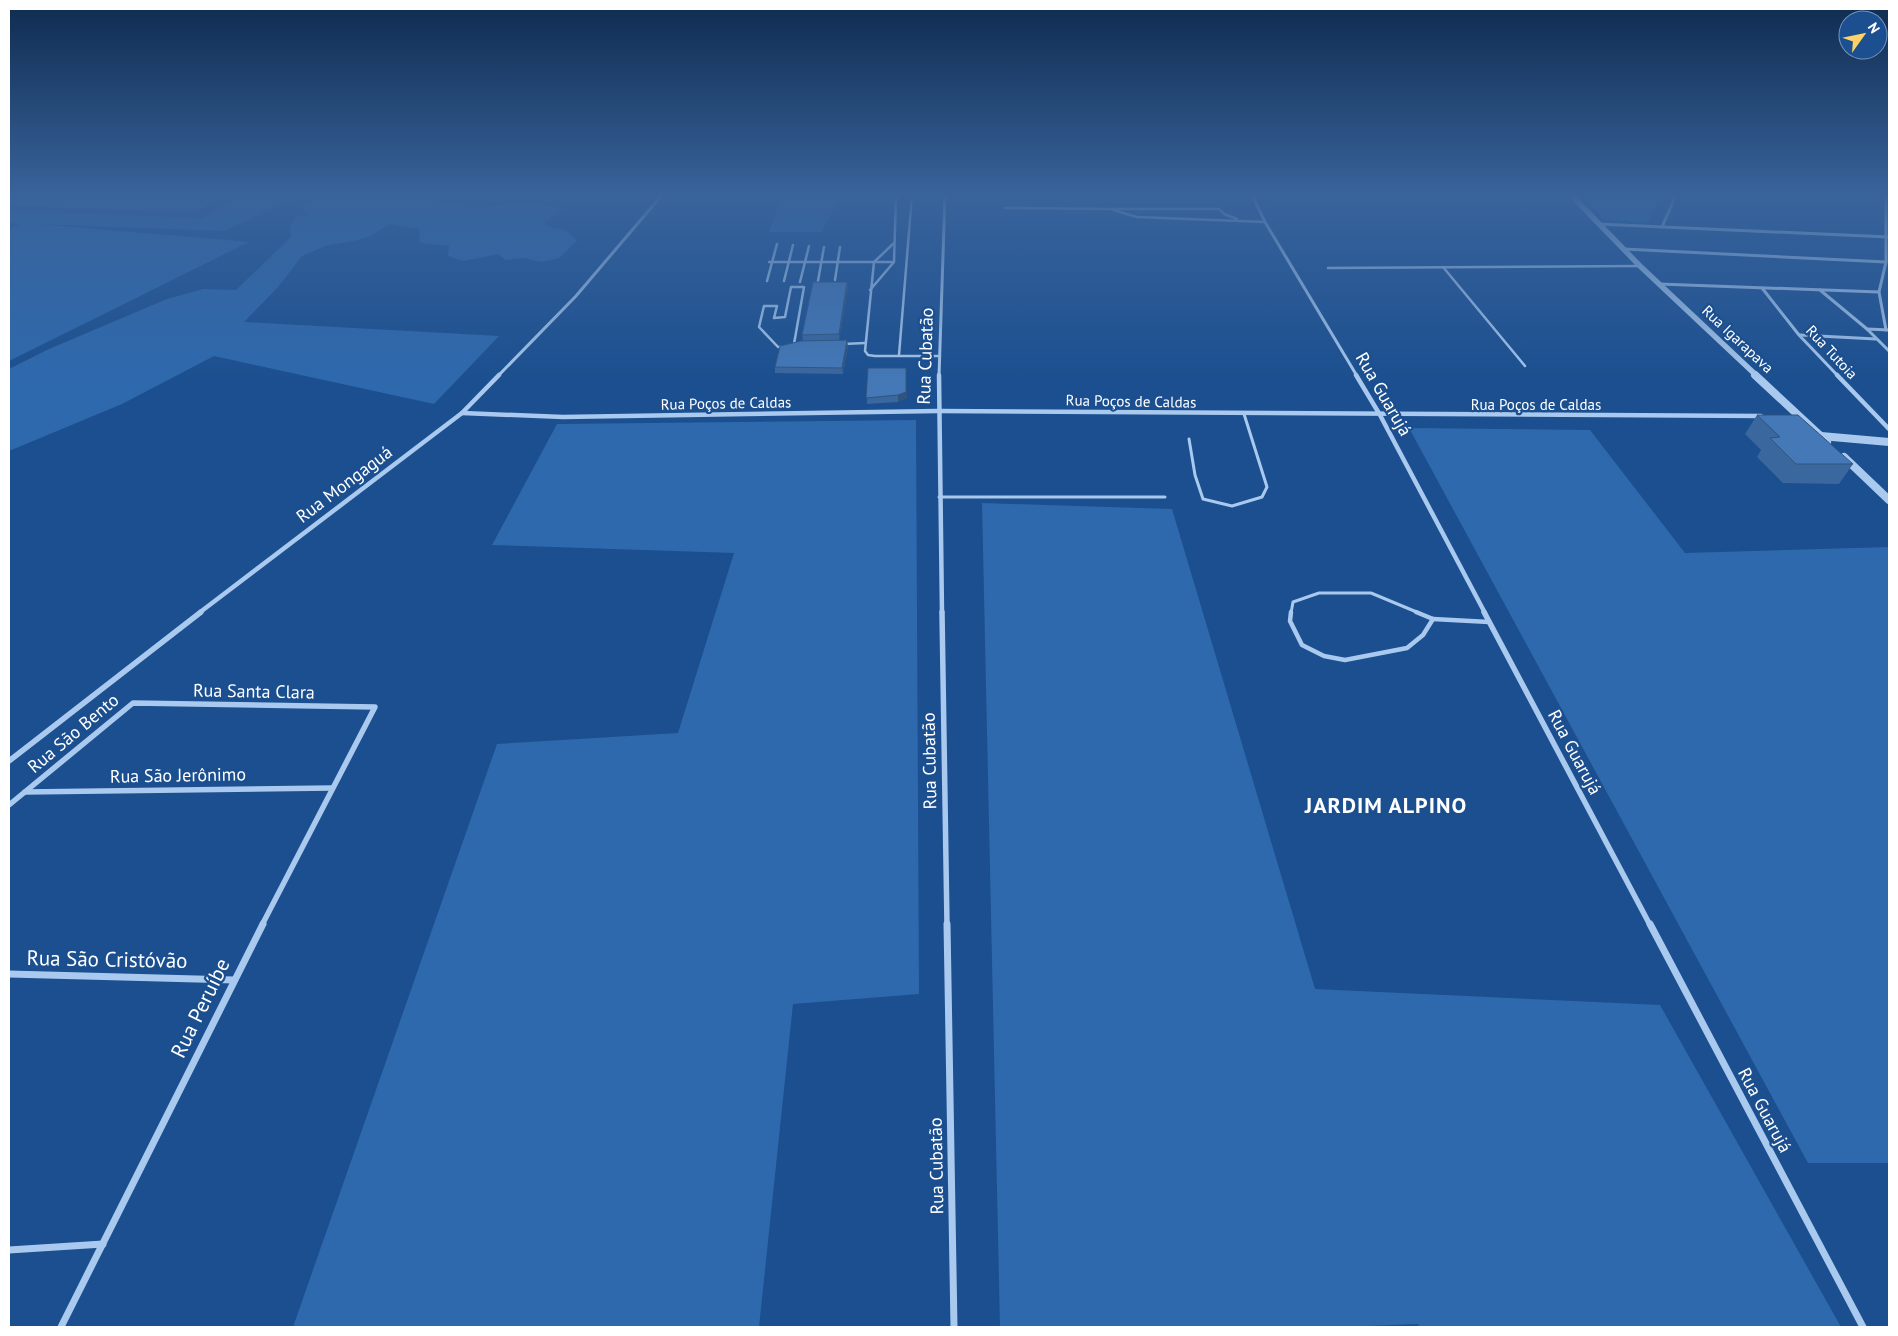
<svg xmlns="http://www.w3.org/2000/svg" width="1898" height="1336" font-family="'PT Sans',sans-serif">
	<rect width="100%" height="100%" fill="#1b4f8f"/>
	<g fill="#2e69ad">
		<path d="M9,195H226L193,213L9,205Z"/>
		<path d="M239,195H300L224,231L38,224L249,242L9,361V229L20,224L9,223V211L204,218Z"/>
		<path d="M328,195H414L412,197C434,201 455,206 477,207C503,207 540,200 562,210L545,222L548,227L566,230L577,241L559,258L541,262L524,258L506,260L498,254L464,261L448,256L449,246L420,243L419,229L390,224L370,236L354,241L328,245L302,256L279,286L244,322L499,336L434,404L214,356L122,404L9,451V369L49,349L167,299L203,289L236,290L291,237L290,226L298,215L307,216L301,207L318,199L327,201Z"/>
		<path d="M781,195H842L821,232H769Z"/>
		<path d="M1582,195H1661L1649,222L1604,220Z"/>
		<path d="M916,420L919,994L793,1004L759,1327H293L497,744L678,733L734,553L492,545L557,424Z"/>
		<path d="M1409,428L1590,430L1685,553L1889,547V1163H1808Z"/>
		<path d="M982,503L1172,509L1315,989L1660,1005L1841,1327H1419L1418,1324L1342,1327H1000Z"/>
	</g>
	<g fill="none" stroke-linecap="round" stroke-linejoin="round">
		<g stroke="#a9c9ee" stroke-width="2.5">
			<path d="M1005,208L1110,209L1137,217L1265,222"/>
			<path d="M1112,209H1219L1224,214L1237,219"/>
			<path d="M769,262H874L865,351L868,355L875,356H940"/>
			<path d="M874,262L894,243"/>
			<path d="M894,262L896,195"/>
			<path d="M1443,267L1525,366"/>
			<path d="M1328,268L1640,266"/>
			<path d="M835,280L840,247"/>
			<path d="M767,281L777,244"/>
			<path d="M784,281L793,245"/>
			<path d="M818,281L824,247"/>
			<path d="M800,282L809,246"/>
			<path d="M791,287H804L794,344L793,347H778L759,327L764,306H777L774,318L785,317Z"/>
			<path d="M870,290L894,262H874"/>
			<path d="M843,344L865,343"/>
			<path d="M899,355L912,195"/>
		</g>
		<g stroke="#a9c9ee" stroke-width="3">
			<path d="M1189,439L1195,475L1203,499L1232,506L1262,497L1267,487L1244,414"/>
			<path d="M939,497H1165"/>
			<path d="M1291,613L1293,602L1319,593H1371L1419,613"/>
		</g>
		<g stroke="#a9c9ee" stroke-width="4.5">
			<path d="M1291,612L1290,621L1302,645L1324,656L1345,660L1407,648L1423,635L1433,619"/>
			<path d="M1416,612L1433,619"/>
			<path d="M1433,619L1489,622"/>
		</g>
		<g stroke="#a9c9ee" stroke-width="3">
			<path d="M1252,195L1265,222L1357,376"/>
			<path d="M1886,195V262L1879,292L1886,330"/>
			<path d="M1598,224L1889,237"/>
			<path d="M1662,227L1676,195"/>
			<path d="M1624,249L1886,262"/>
			<path d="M1659,284L1879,292"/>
			<path d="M1762,288L1799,335L1838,376"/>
			<path d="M1820,290L1867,329L1889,351"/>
			<path d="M1867,329L1889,330"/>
			<path d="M1800,335L1876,339"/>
			<path d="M498,376L576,296L662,195"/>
			<path d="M939,376L945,195"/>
		</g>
		<g stroke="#a9c9ee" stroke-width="4.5">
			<path d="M939,375L942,613"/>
			<path d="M1356,375L1380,415L1485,613"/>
			<path d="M1837,375L1889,429"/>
			<path d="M462,413L563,417L938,411L1761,416"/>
			<path d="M199,613L462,413L499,375"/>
		</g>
		<g stroke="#a9c9ee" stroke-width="5.5">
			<path d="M942,612L947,925"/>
			<path d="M1484,612L1650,925"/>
			<path d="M9,761L201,612"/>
			<path d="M25,792L332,788"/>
			<path d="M9,805L133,703L375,707L262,925"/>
		</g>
		<g stroke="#a9c9ee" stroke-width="7">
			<path d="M947,924L954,1327"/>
			<path d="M1650,924L1863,1327"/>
			<path d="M9,974L234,980"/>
			<path d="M9,1250L103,1244"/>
			<path d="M61,1327L263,924"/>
		</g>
		<path stroke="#a9c9ee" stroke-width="5.5" d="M1571,195L1640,266L1757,376"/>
		<g stroke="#a9c9ee" stroke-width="8">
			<path d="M1755,375L1827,442"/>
			<path d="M1821,436L1889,442"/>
			<path d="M1844,457L1889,500"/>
		</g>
	</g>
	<g fill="#3a679d">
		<path d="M847,282L848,288L839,340L803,341L802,335Z"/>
		<path d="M848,346L843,374L775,373V367Z"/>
		<path d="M868,368L907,398L898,402L867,404Z"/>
		<path d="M1757,415L1853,464L1839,484L1783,483L1757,457L1761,450L1745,434Z"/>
	</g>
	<g fill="#305480">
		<path d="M847,282L848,288L839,340V334Z"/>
		<path d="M847,340L848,346L843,374L842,368Z"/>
		<path d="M906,368L907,398L898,402V395Z"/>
	</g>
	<g fill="#4478b7" stroke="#305480">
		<path d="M813,282H847L839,334L802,335Z"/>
		<path d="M847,340L842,368L775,367L780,346L801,341Z"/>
		<path d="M868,368H906V392L898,395L866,398Z"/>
		<path d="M1757,415H1798L1853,464H1796L1770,438L1780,437Z"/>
	</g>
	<linearGradient id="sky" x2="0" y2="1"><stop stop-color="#0f2b4f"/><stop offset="0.51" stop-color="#39639b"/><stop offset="1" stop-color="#39639b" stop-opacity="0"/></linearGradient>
	<rect width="1898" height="382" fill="url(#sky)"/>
	<g text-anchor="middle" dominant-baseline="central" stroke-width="4.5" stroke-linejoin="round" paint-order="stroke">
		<g font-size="15" fill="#fff" stroke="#1b4f8f">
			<text transform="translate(1738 339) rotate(43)">Rua Igarapava</text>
			<text transform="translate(1832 352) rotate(47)">Rua Tutoia</text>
			<text transform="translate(1131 401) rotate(1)">Rua Poços de Caldas</text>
			<text transform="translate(726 403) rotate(-1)">Rua Poços de Caldas</text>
			<text x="1536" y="404">Rua Poços de Caldas</text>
		</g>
		<g font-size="18" fill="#fff" stroke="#1b4f8f">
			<text transform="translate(925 356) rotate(-88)">Rua Cubatão</text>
			<text transform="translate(1384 394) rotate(60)">Rua Guarujá</text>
			<text transform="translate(344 484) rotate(-37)">Rua Mongaguá</text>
			<text transform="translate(254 691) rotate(1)">Rua Santa Clara</text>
			<text transform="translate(73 733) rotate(-40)">Rua São Bento</text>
			<text transform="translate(1575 752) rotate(62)">Rua Guarujá</text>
			<text transform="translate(929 761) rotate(-91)">Rua Cubatão</text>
			<text transform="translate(178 775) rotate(-1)">Rua São Jerônimo</text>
			<text transform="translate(1765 1110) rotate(62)">Rua Guarujá</text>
			<text transform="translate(936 1166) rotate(-91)">Rua Cubatão</text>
		</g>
		<g font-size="21" fill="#fff" stroke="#1b4f8f">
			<text transform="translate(107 959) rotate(1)">Rua São Cristóvão</text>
			<text transform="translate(200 1008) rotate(-64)">Rua Peruíbe</text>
		</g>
		<g font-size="22" font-weight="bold" letter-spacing="1" fill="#fff" stroke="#1b4f8f">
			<text x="1386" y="805">JARDIM ALPINO</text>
		</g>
	</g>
	<rect width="1898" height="1336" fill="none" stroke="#ffffff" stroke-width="20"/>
	<g transform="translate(1863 35) rotate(57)"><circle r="24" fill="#1b4f8f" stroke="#7695bc"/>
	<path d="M0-4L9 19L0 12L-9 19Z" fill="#ffd166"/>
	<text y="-8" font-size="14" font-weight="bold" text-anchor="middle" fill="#ffffff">N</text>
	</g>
</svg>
